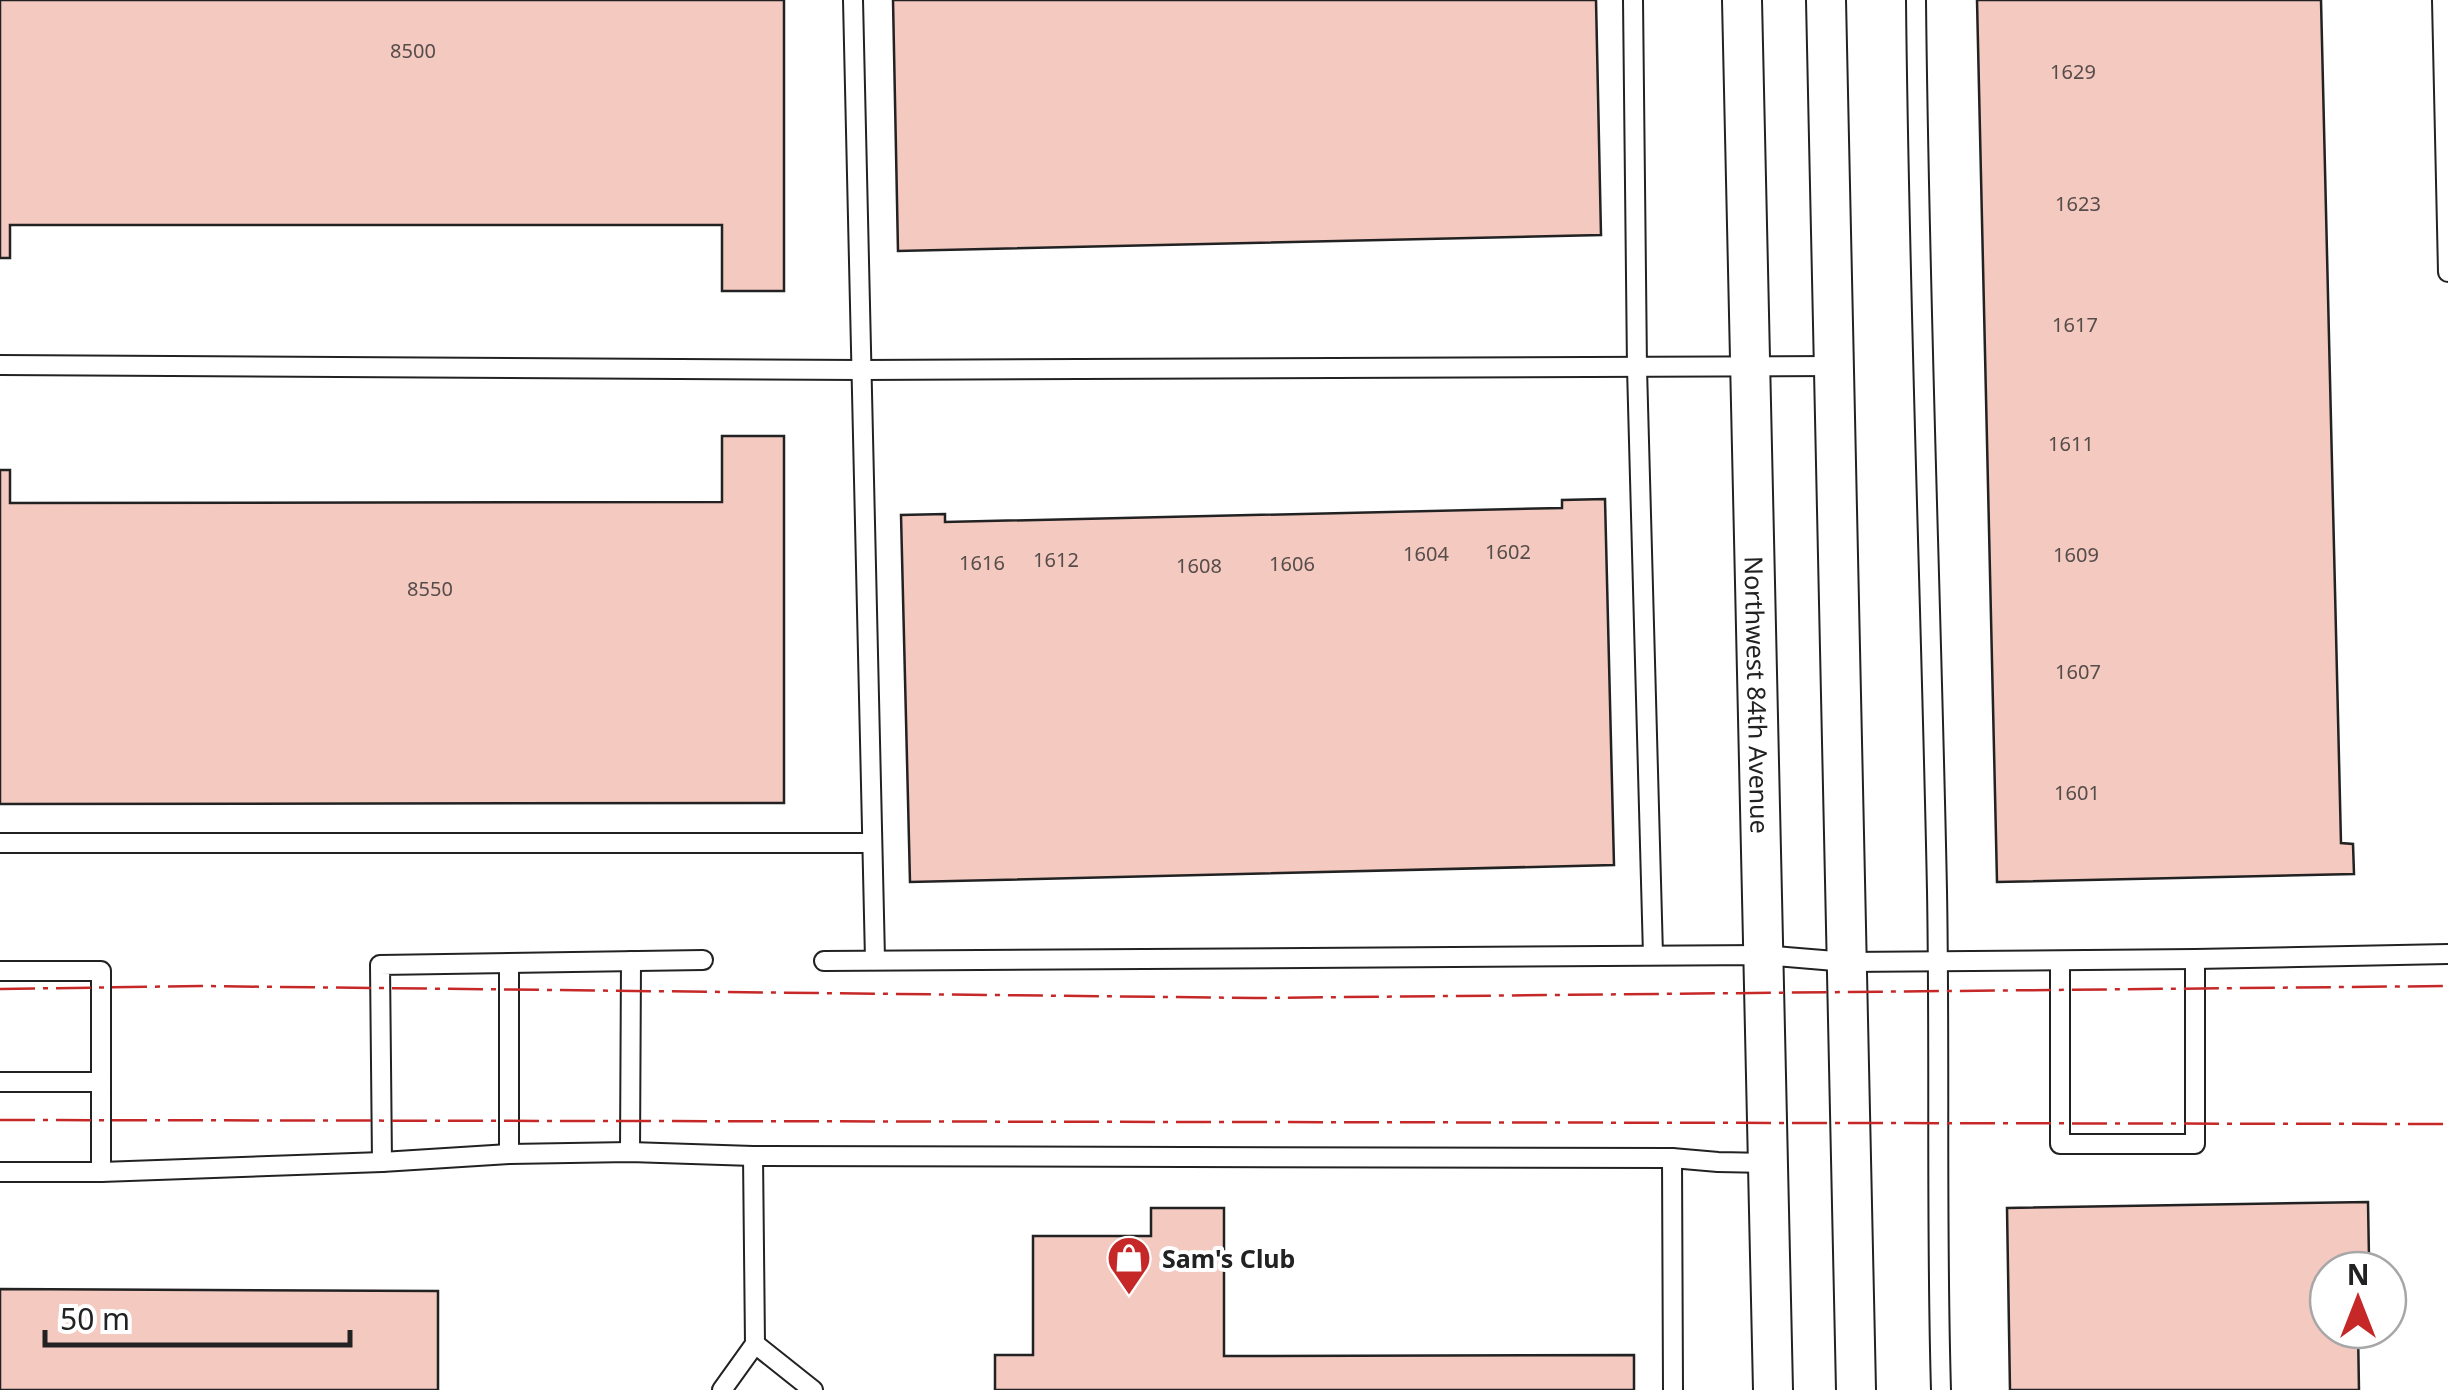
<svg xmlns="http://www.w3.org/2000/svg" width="2448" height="1390" font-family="'Noto Sans',sans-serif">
	<rect width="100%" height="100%" fill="#fff"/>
	<g fill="#f3c9c0" stroke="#222" stroke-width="2.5">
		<path d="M0,0H784V291H722V225H10V258H0Z"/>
		<path d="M893,0H1596L1601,235L898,251Z"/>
		<path d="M1977,0H2321L2341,843L2353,844L2354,874L1997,882Z"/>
		<path d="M722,436H784V803L0,804V470H10V503L722,502Z"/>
		<path d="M1605,499L1614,865L910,882L901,515L945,514V522L1562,508V500Z"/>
		<path d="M2368,1202L2369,1258H2356V1270H2328V1330H2358L2359,1390H2010L2007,1208Z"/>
		<path d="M1151,1208H1224V1356L1634,1355V1390H995V1355H1033V1236H1151Z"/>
		<path d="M0,1289L438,1291V1390H0Z"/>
	</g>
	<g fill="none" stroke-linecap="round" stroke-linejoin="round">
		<defs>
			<g id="lane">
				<path d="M853,0L875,959"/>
				<path d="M1633,0L1637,368L1653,955"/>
				<path d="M1916,0C1919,297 1931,594 1937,891C1940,1058 1936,1224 1941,1390"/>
				<path d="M2442,0L2448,272"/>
				<path d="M0,365L862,370L1834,366"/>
				<path d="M0,843H872"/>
				<path d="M824,961L1763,955L1847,962L2195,959L2448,954"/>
				<path d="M2060,961V1144H2195V959"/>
				<path d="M509,963V1154"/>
				<path d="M0,971H101V1172"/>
				<path d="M0,1082H101"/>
				<path d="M630,1152L631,961"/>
				<path d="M1672,1158L1673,1390"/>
				<path d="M382,1162L380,965L703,960"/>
				<path d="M0,1172H101L382,1162L509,1154L630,1152L753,1156L1672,1158L1718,1162L1768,1163"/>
				<path d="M755,1344L813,1390"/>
				<path d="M722,1390L755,1344L753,1156"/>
			</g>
			<g id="street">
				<path id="s1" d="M1742,0L1773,1390"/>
				<path d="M1826,0L1856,1390"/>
			</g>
		</defs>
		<use href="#lane" stroke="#222" stroke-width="22"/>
		<use href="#street" stroke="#222" stroke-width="42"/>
		<use href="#lane" stroke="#fff" stroke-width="18"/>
		<use href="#street" stroke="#fff" stroke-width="38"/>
		<g stroke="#c62828" stroke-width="2.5" stroke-dasharray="35 8 5 8" stroke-linecap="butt">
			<path d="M0,989L200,986L1255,998L2448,986"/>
			<path d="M0,1120L2448,1124"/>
		</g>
	</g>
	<defs>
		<symbol id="shop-pin" viewBox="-11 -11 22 30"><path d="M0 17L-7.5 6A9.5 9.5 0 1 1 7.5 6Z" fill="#c62828" stroke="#fff"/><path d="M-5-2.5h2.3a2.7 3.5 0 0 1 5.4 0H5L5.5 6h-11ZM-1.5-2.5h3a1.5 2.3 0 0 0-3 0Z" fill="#fff"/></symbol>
	</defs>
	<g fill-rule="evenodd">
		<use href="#shop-pin" x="1104" y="1233" width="50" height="68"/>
	</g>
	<g text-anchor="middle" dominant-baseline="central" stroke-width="8" stroke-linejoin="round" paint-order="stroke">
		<g font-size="20" fill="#564c4a">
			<text x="413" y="50">8500</text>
			<text x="2073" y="71">1629</text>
			<text x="2078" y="203">1623</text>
			<text x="2075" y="324">1617</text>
			<text x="2071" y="443">1611</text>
			<text x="1508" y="551">1602</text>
			<text x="1426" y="553">1604</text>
			<text x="2076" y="554">1609</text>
			<text x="1056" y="559">1612</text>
			<text x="982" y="562">1616</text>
			<text x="1292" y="563">1606</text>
			<text x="1199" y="565">1608</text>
			<text x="430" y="588">8550</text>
			<text x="2078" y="671">1607</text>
			<text x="2077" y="792">1601</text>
		</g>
		<g font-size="25" fill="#222" stroke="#fff">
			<text stroke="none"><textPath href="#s1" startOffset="695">Northwest 84th Avenue</textPath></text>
		</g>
		<g font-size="25" font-weight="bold" fill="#222" stroke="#fff" text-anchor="start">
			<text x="1162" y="1258">Sam's Club</text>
		</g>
	</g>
	<g transform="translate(2358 1300)"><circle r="48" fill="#ffffff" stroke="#a7a7a7" stroke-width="2.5"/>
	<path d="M0-8L18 38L0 25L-18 38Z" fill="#c62828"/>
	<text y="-15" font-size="28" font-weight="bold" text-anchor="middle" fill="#222222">N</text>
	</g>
	<path d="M45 1330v15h305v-15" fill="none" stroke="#222222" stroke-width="5"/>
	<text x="60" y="1330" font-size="30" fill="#222222" stroke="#ffffff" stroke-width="8" paint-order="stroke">50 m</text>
</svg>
